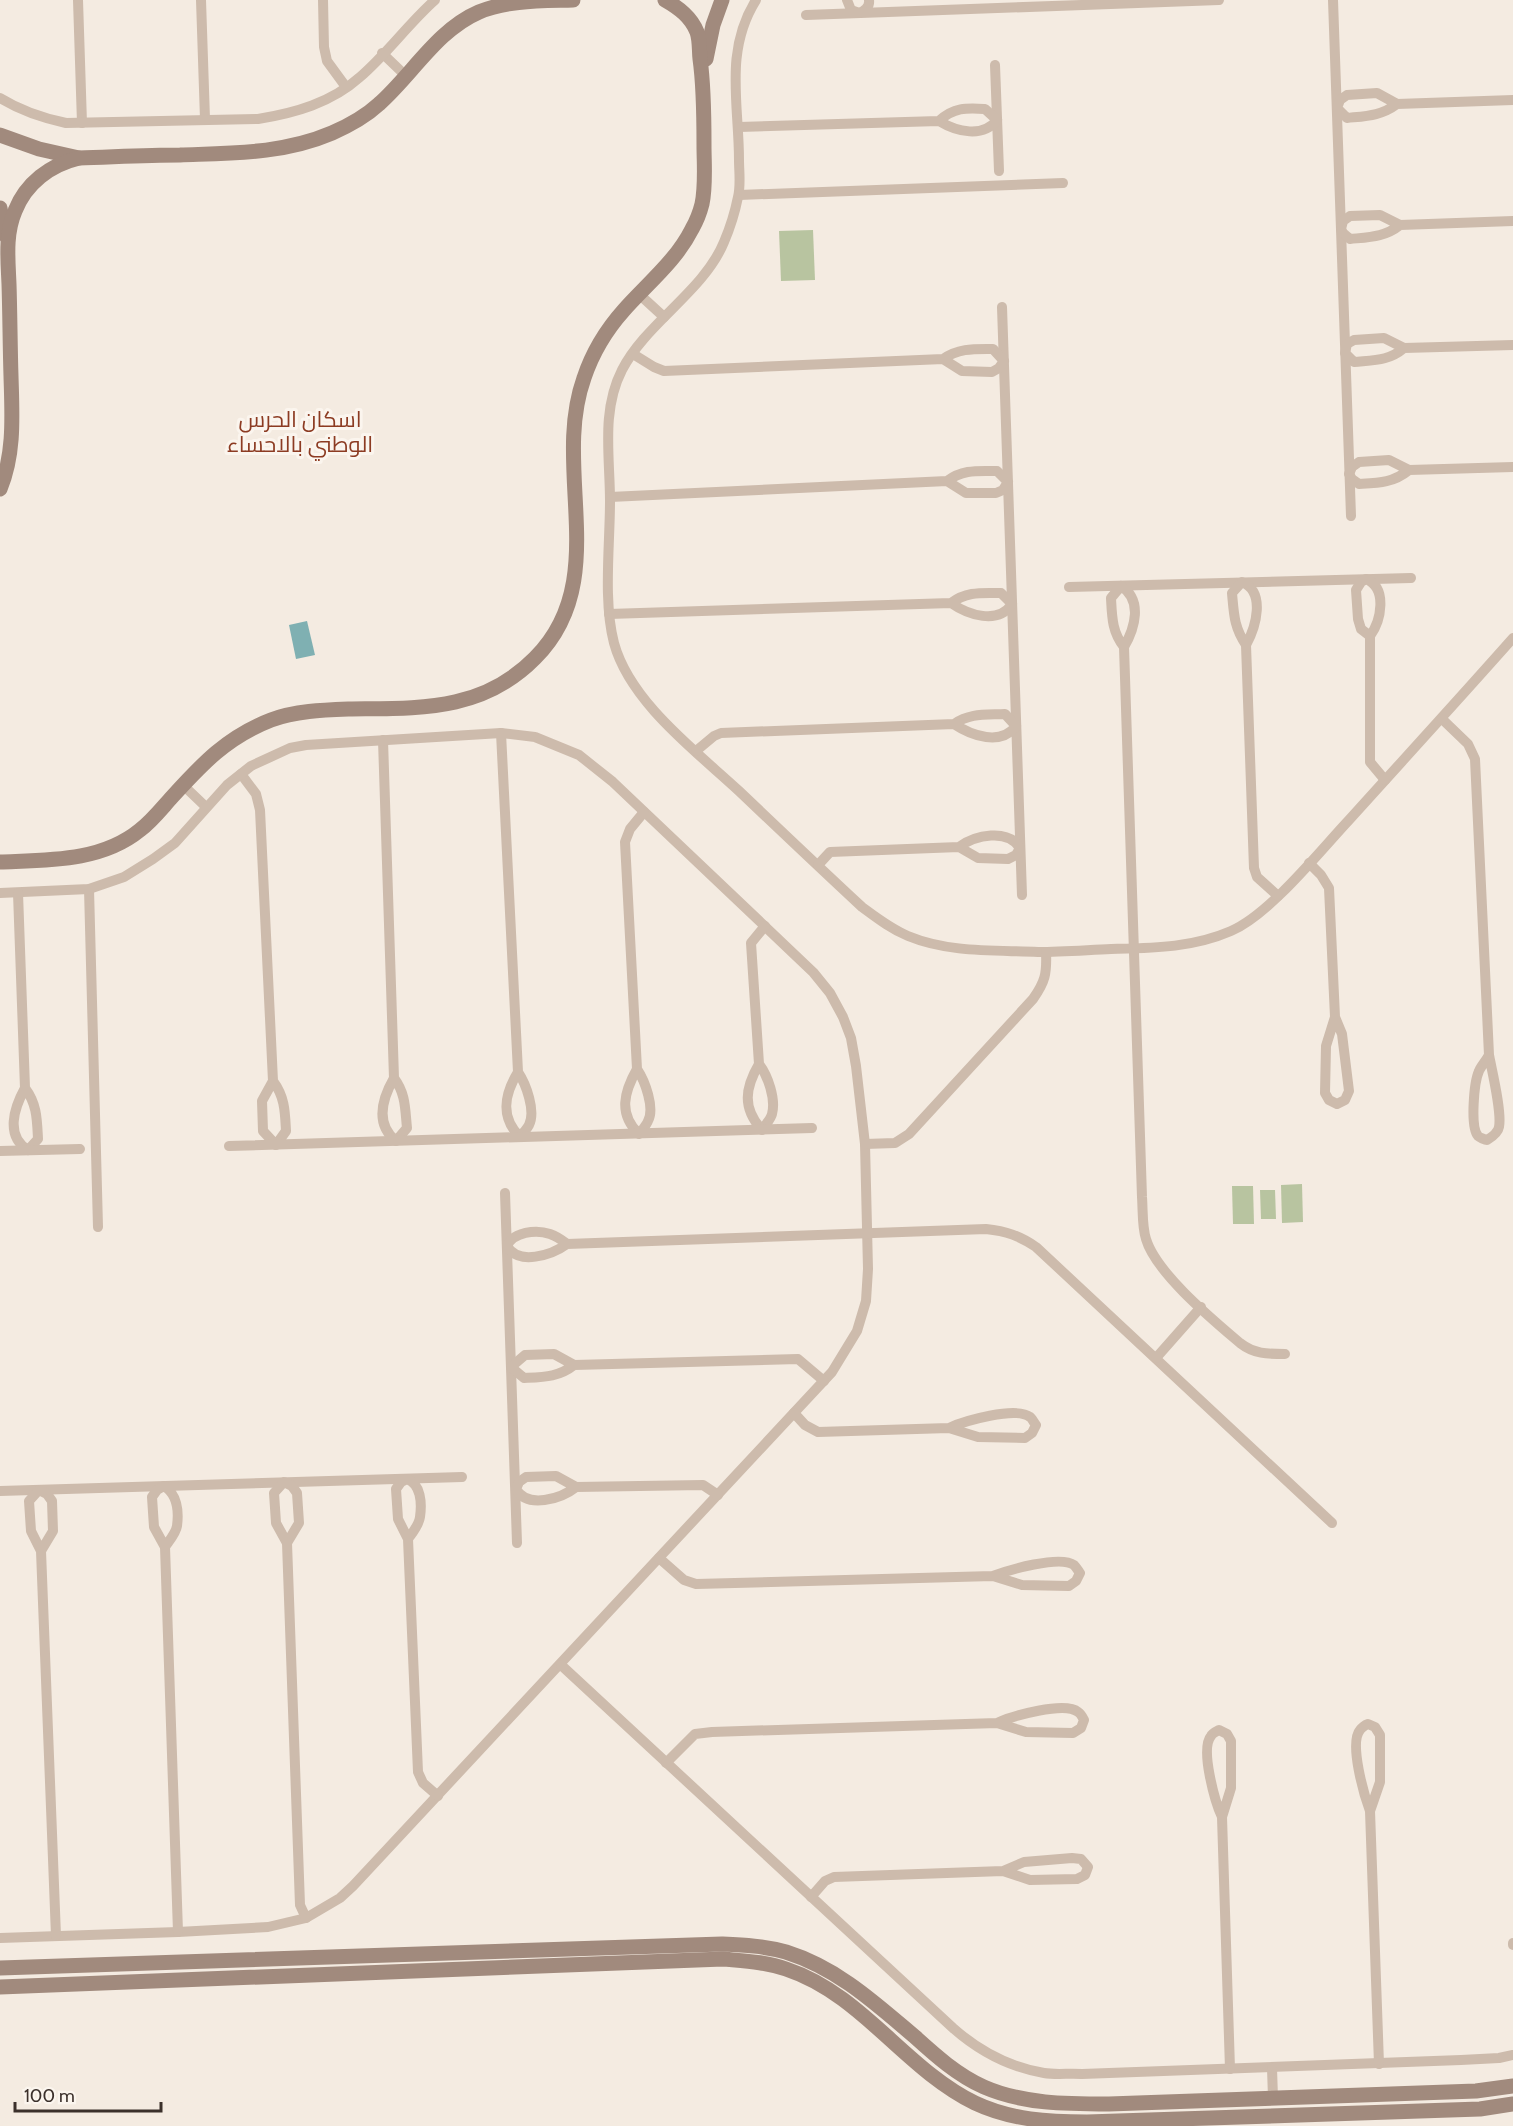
<svg xmlns="http://www.w3.org/2000/svg" width="1513" height="2126" font-family="Cabin,Cairo,sans-serif">
	<rect width="100%" height="100%" fill="#f4ebe1"/>
	<g fill="#b8c4a0">
		<path d="M813,230L815,280L781,281L779,231Z"/>
		<path d="M1302,1184L1303,1222L1282,1223L1281,1185Z"/>
		<path d="M1232,1186H1253L1254,1224H1233Z"/>
		<path d="M1260,1190H1275L1276,1219H1261Z"/>
	</g>
	<path fill="#7fb0b2" d="M307,621L315,655L296,659L289,625Z"/>
	<g fill="none" stroke-linecap="round" stroke-linejoin="round">
		<g stroke="#cdbbac" stroke-width="10">
			<path d="M78,0L82,123"/>
			<path d="M201,0L205,119"/>
			<path d="M323,0L324,47L327,61L346,87"/>
			<path d="M756,0C724,51 739,104 739,160C739,172 741,185 738,197C735,212 730,228 724,242C704,291 646,323 622,370C601,411 610,457 610,501C610,545 603,601 614,643C630,702 696,751 739,791C780,830 821,869 862,907C877,918 891,929 908,936C949,953 995,950 1038,952C1062,952 1087,950 1111,949C1152,948 1192,948 1231,931C1270,914 1319,852 1349,820C1404,759 1459,699 1513,638"/>
			<path d="M847,0L851,10L859,13C864,11 870,7 869,0"/>
			<path d="M1333,0L1351,516"/>
			<path d="M806,15L1219,0"/>
			<path d="M382,53L406,76"/>
			<path d="M995,65L999,171"/>
			<path d="M0,98C21,111 42,118 66,123L258,119C295,113 331,103 360,77C387,54 408,24 435,0"/>
			<path d="M1397,104C1381,116 1366,116 1347,118L1337,108L1340,100L1347,95L1377,93L1397,104L1513,100"/>
			<path d="M739,127L939,121C957,132 983,138 997,120L985,109C967,108 954,107 939,121"/>
			<path d="M739,195L1063,183"/>
			<path d="M1400,225C1385,237 1370,237 1350,239L1343,233L1341,229L1343,221L1350,216L1380,215L1400,225L1513,221"/>
			<path d="M640,295L664,317"/>
			<path d="M1002,307L1022,895"/>
			<path d="M1404,348C1389,361 1374,360 1354,362L1345,353L1347,344L1354,340L1384,338L1404,348L1513,345"/>
			<path d="M633,354L654,367L664,371L943,359C959,348 974,349 993,349L1004,361L999,368L992,372L962,371L943,359"/>
			<path d="M1409,470C1393,483 1378,483 1359,484L1352,479L1349,474L1352,467L1359,462L1389,460L1409,470L1513,467"/>
			<path d="M610,497L947,481C963,469 978,471 997,471L1008,482L1003,490L996,493H966L947,481"/>
			<path d="M1069,587L1411,578"/>
			<path d="M609,614L951,603C967,591 982,593 1001,593L1012,604C998,625 968,615 951,603"/>
			<path d="M1370,636L1361,629L1358,619L1356,590L1361,582L1366,579C1388,588 1381,621 1370,636V762L1385,780"/>
			<path d="M1246,645C1234,627 1234,615 1232,593L1242,582C1266,592 1256,627 1246,645L1254,868L1257,877L1278,896"/>
			<path d="M1124,647C1112,632 1112,617 1111,598L1121,586C1143,600 1135,628 1124,647L1142,1197C1143,1211 1142,1227 1146,1239C1156,1273 1213,1320 1240,1343C1254,1354 1267,1354 1285,1354"/>
			<path d="M1442,719L1468,744L1475,759L1489,1055C1492,1071 1502,1112 1499,1127C1498,1133 1492,1137 1487,1140C1485,1140 1479,1137 1478,1136C1470,1127 1474,1082 1479,1071C1481,1066 1486,1061 1489,1055"/>
			<path d="M501,733L518,1072C504,1095 500,1117 520,1137C523,1133 527,1129 529,1125C536,1111 526,1084 518,1072"/>
			<path d="M383,740L394,1078C382,1099 375,1124 396,1141L407,1128C405,1109 406,1094 394,1078"/>
			<path d="M696,751L714,736L721,733L954,724C970,713 985,715 1005,714L1016,726C1001,746 972,736 954,724"/>
			<path d="M241,774L256,794L260,810L273,1081L262,1101L263,1131L276,1145L286,1131C285,1112 285,1097 273,1081"/>
			<path d="M183,785L206,807"/>
			<path d="M1309,863L1321,875L1329,888L1335,1017L1326,1046L1325,1093L1329,1100L1337,1104L1345,1100L1349,1091L1342,1034L1335,1017"/>
			<path d="M818,865L830,852L959,847C975,835 1008,828 1020,848L1016,855L1008,859L978,858L959,847"/>
			<path d="M89,889L98,1227"/>
			<path d="M0,893L89,889L124,877L153,859L175,843L227,785L251,766L290,748L306,745L501,733L535,737L579,755L613,782L813,972L830,993L843,1017L851,1038L856,1066L865,1144L868,1269L866,1301L857,1331L832,1372L353,1886L340,1898L306,1918L268,1927L178,1932L0,1938"/>
			<path d="M18,893L25,1088C14,1108 5,1136 28,1150L38,1139C37,1119 37,1104 25,1088"/>
			<path d="M759,1064C745,1088 742,1108 762,1130C765,1125 771,1119 772,1114C776,1099 768,1076 759,1064L751,943L765,926"/>
			<path d="M637,1069C645,1081 655,1108 648,1121C646,1126 642,1130 639,1134C618,1114 624,1092 637,1069L625,842L630,829L644,812"/>
			<path d="M865,1144L895,1143L909,1134L1033,999C1045,982 1047,974 1046,952"/>
			<path d="M229,1146L812,1128"/>
			<path d="M0,1151L80,1149"/>
			<path d="M505,1193L517,1543"/>
			<path d="M567,1244C552,1255 518,1266 507,1246C513,1232 536,1229 550,1234C556,1236 562,1240 567,1244L986,1229C1006,1231 1020,1236 1036,1247L1332,1523"/>
			<path d="M1156,1358L1201,1307"/>
			<path d="M574,1365C559,1377 544,1377 524,1378L511,1367L525,1355L554,1354L574,1365L798,1359L824,1381"/>
			<path d="M794,1413L805,1425L818,1432L949,1428L978,1437L1025,1438L1032,1433L1036,1425C1034,1423 1032,1418 1030,1417C1016,1406 964,1421 949,1428"/>
			<path d="M576,1487C561,1499 527,1509 516,1489L519,1482L526,1477L556,1476L576,1487L703,1485L718,1495"/>
			<path d="M0,1491L462,1477"/>
			<path d="M408,1539C413,1532 419,1525 420,1517C422,1503 421,1484 407,1479L401,1482L396,1489L398,1519L408,1539L418,1772L423,1783L438,1796"/>
			<path d="M287,1543L299,1523L297,1493L292,1486L284,1482L274,1493L276,1523L287,1543L300,1905L306,1918"/>
			<path d="M165,1547C169,1541 176,1533 177,1526C179,1511 177,1494 164,1486L157,1490L152,1497L154,1527L165,1547L178,1932"/>
			<path d="M41,1551L53,1531L52,1501L47,1494L39,1490L29,1501L31,1531L41,1551L56,1936"/>
			<path d="M659,1558L684,1580L696,1584L993,1576L1022,1585L1069,1586L1076,1581L1080,1573C1079,1572 1076,1567 1074,1565C1060,1555 1008,1570 993,1576"/>
			<path d="M561,1665L953,2028C979,2051 1009,2067 1044,2073C1056,2075 1070,2073 1082,2074L1461,2060L1499,2058L1513,2055"/>
			<path d="M666,1763L695,1734L712,1732L997,1723L1026,1732L1073,1733L1081,1728L1084,1720C1083,1718 1080,1713 1078,1712C1065,1701 1012,1716 997,1723"/>
			<path d="M1370,1811C1364,1795 1349,1743 1360,1730C1361,1728 1365,1725 1368,1724L1375,1727L1380,1735V1782L1370,1811L1379,2064"/>
			<path d="M1222,1817C1215,1802 1200,1749 1211,1736C1212,1734 1217,1731 1219,1730L1227,1734L1231,1741V1788L1222,1817L1230,2069"/>
			<path d="M811,1897L825,1881L834,1877L1003,1871L1030,1880L1077,1879L1085,1875L1088,1867L1081,1859L1072,1858L1024,1862L1003,1871"/>
			<path d="M1513,1943V1945"/>
			<path d="M1272,2068L1273,2098"/>
		</g>
		<g stroke="#a18a7d" stroke-width="15">
			<path d="M706,59L713,25L722,0"/>
			<path d="M0,135L39,149L79,158"/>
			<path d="M0,208L5,235"/>
			<path d="M0,489C15,453 12,414 11,376C10,345 10,315 9,284C8,260 5,234 15,211C26,183 50,165 79,158C113,157 146,155 180,155C232,153 283,154 332,133C348,126 366,116 379,104C412,75 437,30 479,12C508,0 542,1 573,0"/>
			<path d="M0,862C47,860 101,862 140,830C152,821 162,808 172,797C202,764 227,737 271,720C295,711 323,710 349,709C419,708 482,712 535,658C613,580 551,470 584,378C592,354 607,329 624,310C647,284 676,261 692,229C696,222 700,212 702,204C706,185 704,164 704,145C704,116 704,87 700,59C699,50 700,41 697,32C691,17 679,8 665,0"/>
			<path d="M0,1968L722,1944C743,1945 765,1946 786,1952C837,1968 874,2002 914,2036C935,2055 957,2075 984,2087C1023,2104 1066,2104 1109,2104L1476,2091L1513,2086"/>
			<path d="M0,1987L723,1959C744,1961 766,1962 786,1969C862,1994 905,2069 975,2103C1011,2120 1049,2122 1087,2122L1480,2109L1513,2104"/>
		</g>
	</g>
	<g text-anchor="middle" dominant-baseline="central" stroke-width="6" stroke-linejoin="round" paint-order="stroke">
		<g font-size="22" fill="#8c3b22" stroke="#fbf5ee">
			<text x="300" y="419">اسكان الحرس<tspan x="300" dy="25">الوطني بالاحساء</tspan></text>
		</g>
	</g>
	<path d="M15 2102v9h146v-9" fill="none" stroke="#3b302b" stroke-width="3"/>
	<text x="24" y="2102" font-size="18" fill="#3b302b" stroke="#fbf5ee" stroke-width="4.5" paint-order="stroke">100 m</text>
</svg>
